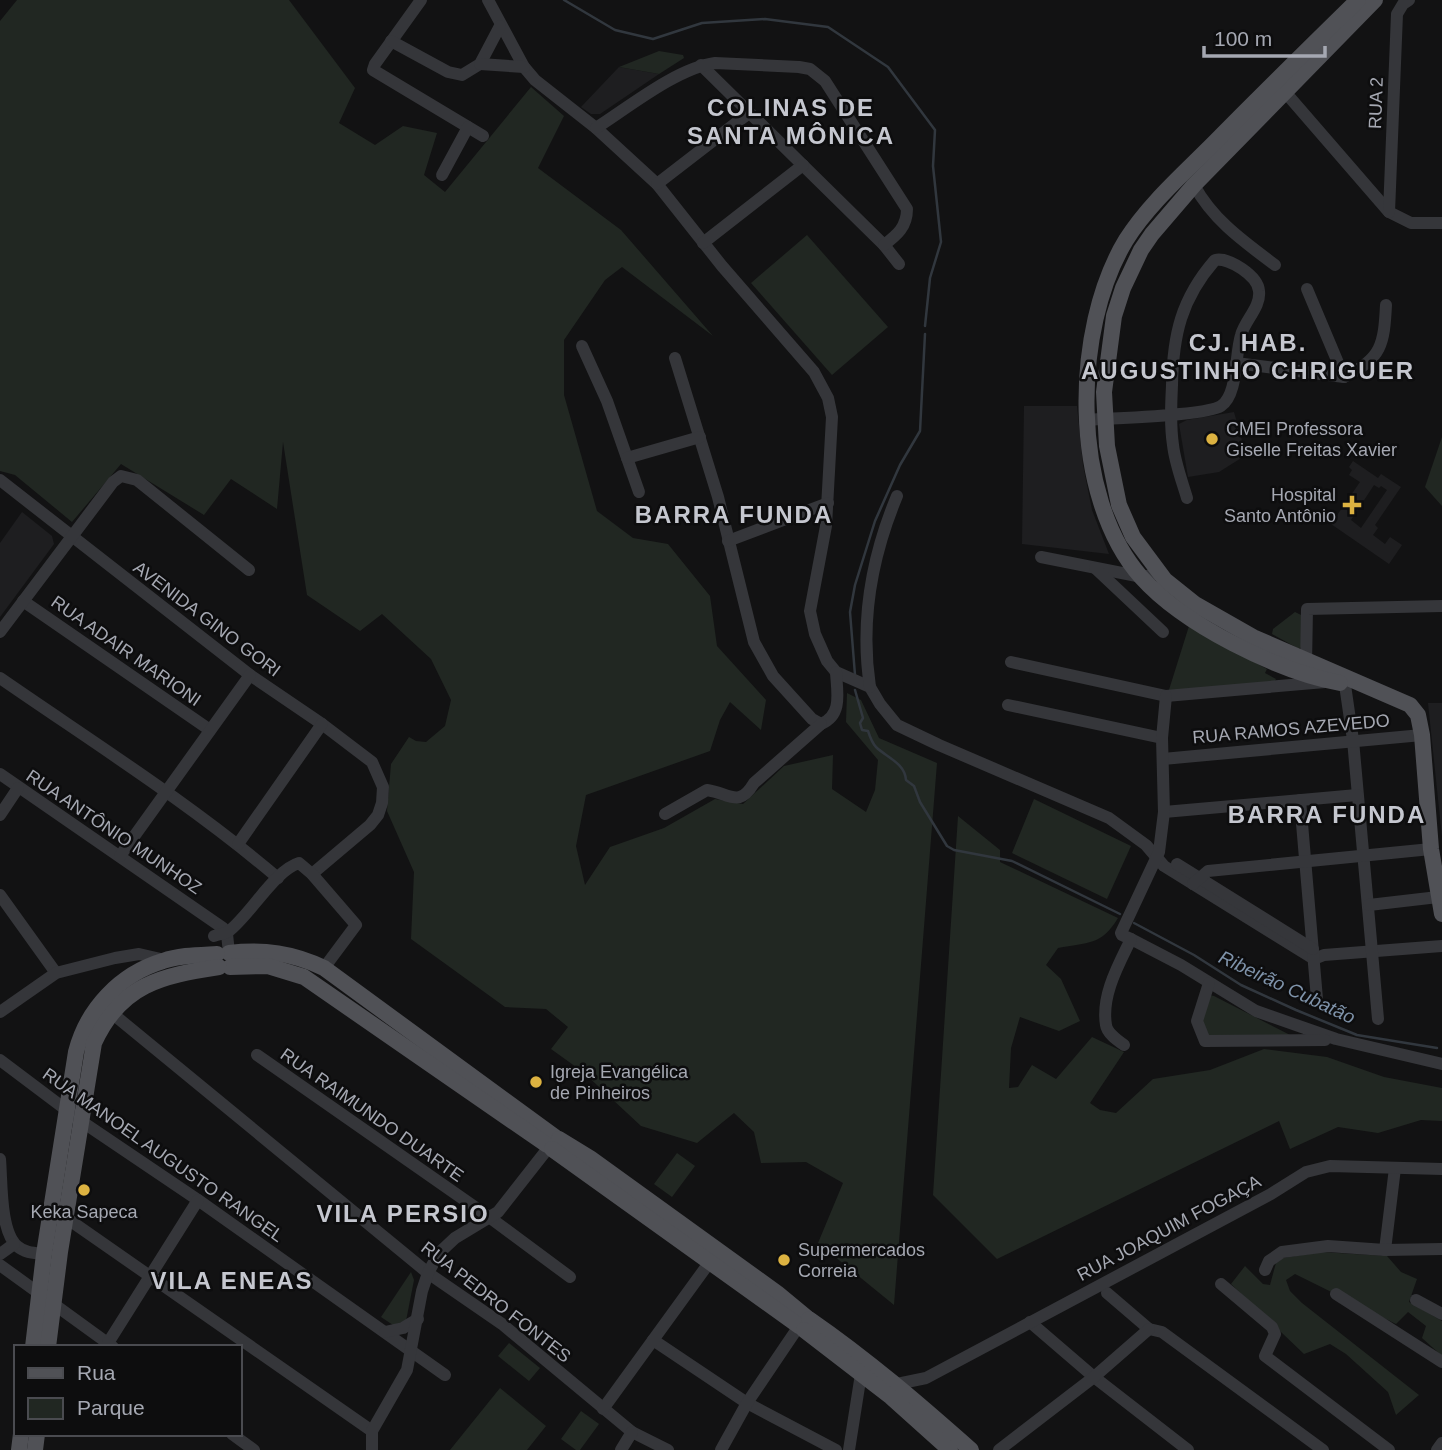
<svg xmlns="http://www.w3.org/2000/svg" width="1442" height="1450" font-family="Arial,sans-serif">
	<rect width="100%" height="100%" fill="#121213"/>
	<g fill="#1e1e20" fill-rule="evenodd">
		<path d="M619,67L659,74L600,114H591L581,107Z"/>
		<path d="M1024,406H1077L1083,465L1092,510L1109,554L1022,544Z"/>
		<path d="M1234,412L1246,455L1219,472L1188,477L1179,424L1187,420Z"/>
		<path d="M1353,461L1378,478L1381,474L1401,487L1375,525L1378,528L1373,535L1385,544L1390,537L1402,545L1389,564L1331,524L1360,482L1349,475L1352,470L1349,467ZM1374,485L1379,488L1381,486L1387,490L1361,528L1351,520Z"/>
		<path d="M22,512L52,536L54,544L0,617V543Z"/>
		<path d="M1428,703H1442V837Z"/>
	</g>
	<g fill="#212722">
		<path d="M17,0H289L355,88L339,123L375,145L403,126L437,133L424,175L445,192L531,87L564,116L538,168L621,230L713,336L622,267L605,280L564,340V395L597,511L633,538L668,544L710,596L717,646L766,700L761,730L730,702L720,720L710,751L586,795L576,846L585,885L610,847L664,828L715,799L743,804L784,766L833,755L832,789L866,812L875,790L878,760L846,722L847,693L861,700L879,738L937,763L894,1305L818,1243L843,1183L806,1162L761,1163L754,1132L734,1113L697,1143L641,1126L583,1072L551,1049L568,1027L546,1009L505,1007L411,939L414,872L387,811L391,764L409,737L416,741L426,742L445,726L451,700L431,659L382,614L360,631L307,595L283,442L277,509L231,479L204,515L121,464L72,522L15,475L0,471V21Z"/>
		<path d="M659,51L683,55L684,58L659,74L619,67Z"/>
		<path d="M807,235L888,327L832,375L751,283Z"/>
		<path d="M1442,437V506L1425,487Z"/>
		<path d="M1295,612L1301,615L1303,644L1299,649L1272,634L1273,629Z"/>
		<path d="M1189,626L1267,669L1265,673L1276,679L1273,685L1168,693Z"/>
		<path d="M1034,799L1131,846L1107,899L1012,853Z"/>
		<path d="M958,816L1000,850V862L1118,918C1101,946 1088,942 1058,948L1046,965L1061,979L1080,1021L1059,1031L1020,1017L1011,1048L1009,1088L1018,1087L1032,1065L1056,1079L1092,1037L1124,1052L1090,1103L1100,1110L1116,1113L1153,1079L1210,1070L1264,1049L1327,1057L1384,1077L1442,1088V1121L1421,1120L1378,1133L1338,1127L1290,1149L1279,1121L997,1259L933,1195Z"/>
		<path d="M1209,995L1214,996L1294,1037L1207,1038L1201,1013Z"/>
		<path d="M677,1153L695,1166L672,1197L654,1184Z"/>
		<path d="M1321,1252L1387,1256L1401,1272L1417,1279L1409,1302L1442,1321V1356L1422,1338L1426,1326L1408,1312L1396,1324L1295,1274L1286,1280L1290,1291L1302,1303L1419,1395L1396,1415L1388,1392L1346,1354L1330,1344L1304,1354L1231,1284L1245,1266L1263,1284L1270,1285L1277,1259Z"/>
		<path d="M411,1272L414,1280L406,1321L393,1325L381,1317Z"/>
		<path d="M509,1343L540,1368L529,1381L498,1356Z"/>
		<path d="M500,1388L546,1426L527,1450H450Z"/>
		<path d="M581,1411L599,1424L580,1450H576L561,1439Z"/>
	</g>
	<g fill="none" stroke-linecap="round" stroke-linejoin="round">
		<g stroke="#31373e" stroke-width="2.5">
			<path d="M564,0L615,30L653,39L702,23L765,19L828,27L888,67L935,130L933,166L941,242L930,278L925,326"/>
			<path d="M855,675L850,612L855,585L875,521L900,465L920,431L925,334"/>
			<path d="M855,690L863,718L860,723L862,730L868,731C870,737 872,743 876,747C886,757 905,763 906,780L914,786L920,802L947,846L954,850L1012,861L1120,914"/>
			<path d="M1134,923L1194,955L1241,985L1296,1010L1357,1035L1437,1048"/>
		</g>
		<g stroke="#35363a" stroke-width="12">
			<path d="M421,0L375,64L373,70L483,136"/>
			<path d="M488,0L524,67L535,80L596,128L657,184L722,266L814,372L828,398L832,417L826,526L810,611L815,634L827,661L836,672L870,687L880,704L897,725L939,745L1109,818L1146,845L1164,866L1314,959L1324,955L1442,946"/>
			<path d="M391,41L448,72L462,75L480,64L500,26"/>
			<path d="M480,64L524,67"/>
			<path d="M701,65L884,245L899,264"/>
			<path d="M1279,85L1389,212L1411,223H1442"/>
			<path d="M596,128C629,107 677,68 715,63L799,67L810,69L825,81L907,209C907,227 897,235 884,245"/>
			<path d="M442,175L468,127"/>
			<path d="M657,184L749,113"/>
			<path d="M1194,185C1213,220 1243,241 1275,265"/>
			<path d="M1389,212L1397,14L1403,4L1409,0"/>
			<path d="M703,243L803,165"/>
			<path d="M1307,289L1344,377"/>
			<path d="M582,346L607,401L639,492"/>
			<path d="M675,358L718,497L754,642L773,676L812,719L821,724C843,715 837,692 836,672"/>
			<path d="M1236,363L1344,377C1382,359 1384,344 1386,305"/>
			<path d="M1088,420C1113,418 1205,416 1221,406C1238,395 1235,354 1241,335C1245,320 1261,307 1259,291C1258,276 1229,257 1215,260C1181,299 1173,335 1172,385C1171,406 1170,425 1173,445C1175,463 1182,481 1187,498"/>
			<path d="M627,458L700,437"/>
			<path d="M0,480L250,675L322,724L372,762L383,787L382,803L378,815L370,825L312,874"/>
			<path d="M728,541L828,503"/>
			<path d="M1041,557L1142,577L1160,573"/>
			<path d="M1095,568L1163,632"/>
			<path d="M23,601L210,730"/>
			<path d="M0,632L113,482L121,476L137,480L249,570"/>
			<path d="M1011,662L1166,696L1325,682"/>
			<path d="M1306,665L1307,609L1442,606"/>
			<path d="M0,678C94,743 191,804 278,878"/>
			<path d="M1344,678L1353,740L1378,1019"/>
			<path d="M870,687C860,621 872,556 897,496"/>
			<path d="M1008,705L1162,738"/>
			<path d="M1163,759L1422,735"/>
			<path d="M0,774L223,928L227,934L229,953"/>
			<path d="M1300,800L1317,999"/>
			<path d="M1164,812L1357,795"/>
			<path d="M665,814L707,790C731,794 739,808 754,783L821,724"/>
			<path d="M0,815L18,788"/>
			<path d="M238,844L322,724"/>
			<path d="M120,856L250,675"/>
			<path d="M1177,864L1313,949"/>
			<path d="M1193,884L1208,871L1431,849"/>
			<path d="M0,895L56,973"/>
			<path d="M1369,905L1438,897"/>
			<path d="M214,936C219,934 225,934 229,931C250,915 275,870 299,863L312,874L356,925L324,968"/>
			<path d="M1131,939L1181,965L1256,1011L1336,1039L1442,1064"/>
			<path d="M1209,983L1197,1021L1205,1041L1325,1040"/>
			<path d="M0,1012L56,973L115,958L139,954L165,960"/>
			<path d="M113,1014L428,1273L502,1324L632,1432L668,1450"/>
			<path d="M1124,1045C1117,1040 1107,1033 1106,1025C1101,995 1119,964 1131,939L1122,935L1121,933L1159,852L1164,812L1162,738L1166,696"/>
			<path d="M257,1055L489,1217L570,1277"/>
			<path d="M0,1060L81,1121L198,1200L445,1375"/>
			<path d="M0,1159C2,1182 0,1231 17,1246C25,1253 34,1253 44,1254"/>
			<path d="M65,1217L372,1431"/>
			<path d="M1385,1250L1395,1168"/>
			<path d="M0,1254L14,1244"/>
			<path d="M0,1265L113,1347"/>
			<path d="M1265,1270L1269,1261L1282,1252L1328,1246L1385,1250L1442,1249"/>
			<path d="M1221,1284L1272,1327L1275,1334L1265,1356L1389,1450"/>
			<path d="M1107,1293L1149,1329L1162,1332L1323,1450"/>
			<path d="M1336,1294L1442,1362"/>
			<path d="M1416,1300L1442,1314"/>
			<path d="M1030,1322L1094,1377L1188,1450"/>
			<path d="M385,1332L403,1328L418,1319"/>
			<path d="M653,1340L747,1403L836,1450"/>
			<path d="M108,1343L198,1200"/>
			<path d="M897,1384L926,1378L1271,1194L1306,1172L1330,1166L1442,1169"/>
			<path d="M603,1409L709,1263"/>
			<path d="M232,1434L254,1450"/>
			<path d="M372,1450V1431L407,1370L422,1291L428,1273L439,1253L455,1238L498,1212L549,1147"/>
			<path d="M621,1450L632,1432"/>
			<path d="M721,1450L747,1403L799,1326"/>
			<path d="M849,1450L861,1374"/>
			<path d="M999,1450L1094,1377L1149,1329"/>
			<path d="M1437,1450L1442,1443"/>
		</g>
		<g stroke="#505156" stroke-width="16">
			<path d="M1375,0L1194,185L1152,234L1141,250L1123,288L1114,316L1104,392L1107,446L1119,505L1133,537L1165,580L1195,604L1253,637L1410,705L1418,715L1422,735L1431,849L1442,914"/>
			<path d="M1340,683C1277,671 1184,625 1141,577C1070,496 1072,329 1126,240C1148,205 1182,175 1211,146C1259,97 1309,48 1358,0"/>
			<path d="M229,953C264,949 293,953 324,968L555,1137"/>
			<path d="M230,967L268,966L304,977L547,1145"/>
			<path d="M559,1139L590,1158L777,1293L806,1317"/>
			<path d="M552,1149L799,1326"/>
			<path d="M809,1319C867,1359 919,1404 971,1450"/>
			<path d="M804,1330L891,1397L950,1450"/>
			<path d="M33,1347L44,1254L76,1052C87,1009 120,974 163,961C180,955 199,955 217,954"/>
			<path d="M48,1347L60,1252L94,1043C121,984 161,976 219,967"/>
			<path d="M19,1450L21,1434"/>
			<path d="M35,1450L37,1434"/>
		</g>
	</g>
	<g fill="#dcb241" stroke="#0d0d0e" stroke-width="2.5">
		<circle cx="1212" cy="439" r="7"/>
		<path d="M1348.5 494.5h7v7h7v7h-7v7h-7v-7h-7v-7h7z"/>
		<circle cx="536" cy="1082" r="7"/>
		<circle cx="84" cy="1190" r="7"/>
		<circle cx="784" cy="1260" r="7"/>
	</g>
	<g text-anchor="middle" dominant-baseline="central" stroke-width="5" stroke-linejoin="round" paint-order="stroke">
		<g font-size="18" fill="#a5a8b2" stroke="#0d0d0e">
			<text transform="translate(1376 103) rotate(-88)">RUA 2</text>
			<text transform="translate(207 619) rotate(37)">AVENIDA GINO GORI</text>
			<text transform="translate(126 651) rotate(35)">RUA ADAIR MARIONI</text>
			<text transform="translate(1291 729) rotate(-5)">RUA RAMOS AZEVEDO</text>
			<text transform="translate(114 832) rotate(34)">RUA ANTÔNIO MUNHOZ</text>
			<text transform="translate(372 1115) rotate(35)">RUA RAIMUNDO DUARTE</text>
			<text transform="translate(163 1155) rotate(35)">RUA MANOEL AUGUSTO RANGEL</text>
			<text transform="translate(1169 1228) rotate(-28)">RUA JOAQUIM FOGAÇA</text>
			<text transform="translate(496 1302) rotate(38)">RUA PEDRO FONTES</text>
		</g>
		<g font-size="18" fill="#a5a8b2" stroke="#0d0d0e" text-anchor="start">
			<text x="1226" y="429">CMEI Professora<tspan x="1226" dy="21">Giselle Freitas Xavier</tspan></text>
			<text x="1336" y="495" text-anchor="end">Hospital<tspan x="1336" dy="21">Santo Antônio</tspan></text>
			<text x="550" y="1072">Igreja Evangélica<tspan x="550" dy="21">de Pinheiros</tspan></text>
			<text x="84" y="1212" text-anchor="middle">Keka Sapeca</text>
			<text x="798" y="1250">Supermercados<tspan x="798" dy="21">Correia</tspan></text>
		</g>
		<g font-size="19" font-style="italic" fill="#7f93aa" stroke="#0d0d0e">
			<text transform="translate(1287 987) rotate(25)">Ribeirão Cubatão</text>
		</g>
		<g font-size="24" font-weight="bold" letter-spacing="2" fill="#c5c7cf" stroke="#0d0d0e">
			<text x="791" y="107">COLINAS DE<tspan x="791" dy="28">SANTA MÔNICA</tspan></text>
			<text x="1248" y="342">CJ. HAB.<tspan x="1248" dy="28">AUGUSTINHO CHRIGUER</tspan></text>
			<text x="734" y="514">BARRA FUNDA</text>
			<text x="1327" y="814">BARRA FUNDA</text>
			<text x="403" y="1213">VILA PERSIO</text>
			<text x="232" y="1280">VILA ENEAS</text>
		</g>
	</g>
	<rect x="14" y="1345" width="228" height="91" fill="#0d0d0e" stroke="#4a4b50" stroke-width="2"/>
	<rect x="28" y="1368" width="35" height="10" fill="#505156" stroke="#4a4b50" stroke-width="2"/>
	<text x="77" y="1380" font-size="21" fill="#a5a8b2">Rua</text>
	<rect x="28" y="1398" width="35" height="21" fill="#212722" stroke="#4a4b50" stroke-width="2"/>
	<text x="77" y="1415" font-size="21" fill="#a5a8b2">Parque</text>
	<path d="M1204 46v10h121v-10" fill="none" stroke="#a5a8b2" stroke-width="3.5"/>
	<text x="1214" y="46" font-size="21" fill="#a5a8b2" stroke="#0d0d0e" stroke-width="5" paint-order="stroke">100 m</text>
</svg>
